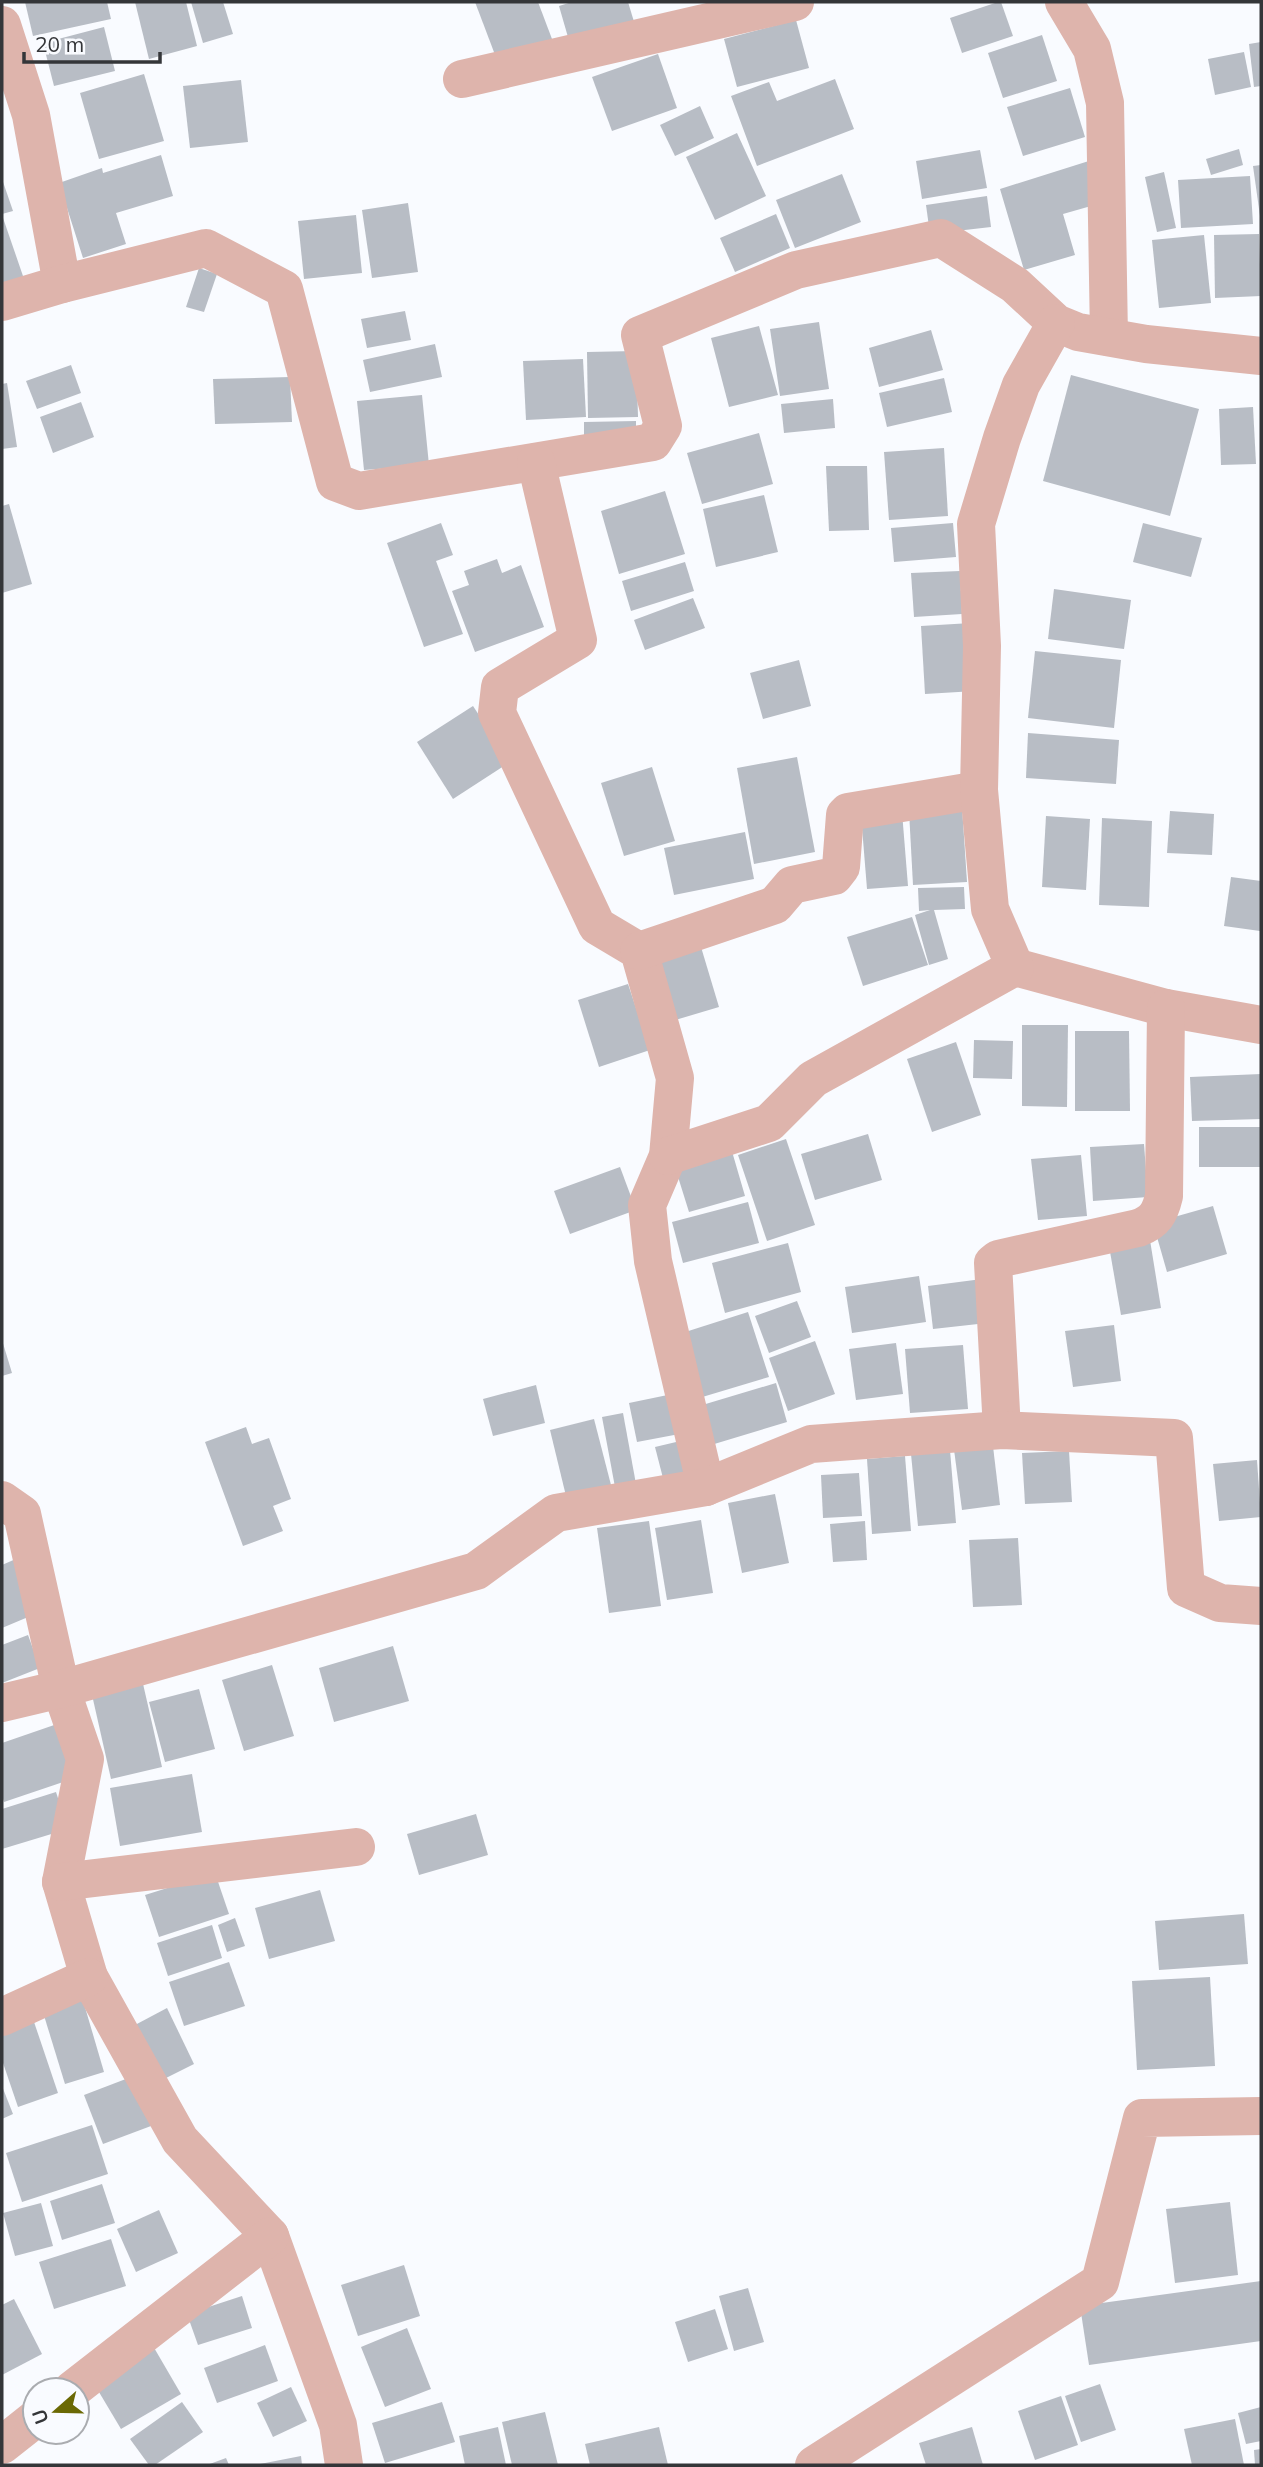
<svg xmlns="http://www.w3.org/2000/svg" width="1263" height="2467" font-family="Mulish,sans-serif">
	<rect width="100%" height="100%" fill="#f9fbff"/>
	<g fill="#b8bdc5">
		<path d="M25,2H107L111,19L33,36Z"/>
		<path d="M135,2H186L197,46L149,59Z"/>
		<path d="M191,2H223L233,34L203,43Z"/>
		<path d="M475,2H538L552,39L497,60Z"/>
		<path d="M572,2H628L635,25L570,44L559,6Z"/>
		<path d="M998,2H1001L1013,36L962,53L950,18Z"/>
		<path d="M796,20L809,68L737,87L724,39Z"/>
		<path d="M104,27L115,71L54,86L43,43Z"/>
		<path d="M1042,35L1057,81L1003,98L988,53Z"/>
		<path d="M1261,42V86L1254,87L1249,44Z"/>
		<path d="M1244,52L1251,87L1215,95L1208,59Z"/>
		<path d="M658,54L677,108L612,131L592,77Z"/>
		<path d="M144,74L164,141L99,159L80,93Z"/>
		<path d="M835,79L854,129L757,166L731,96L769,82L777,101Z"/>
		<path d="M241,80L248,142L190,148L183,86Z"/>
		<path d="M1070,88L1085,137L1023,156L1007,107Z"/>
		<path d="M700,106L714,138L675,156L660,125Z"/>
		<path d="M737,133L766,196L715,220L686,157Z"/>
		<path d="M1239,149L1243,165L1211,175L1206,159Z"/>
		<path d="M980,150L987,188L922,199L916,161Z"/>
		<path d="M161,155L173,196L116,213L126,244L83,258L59,183L102,168L103,173Z"/>
		<path d="M1092,160L1105,202L1063,214L1075,255L1024,270L1000,189Z"/>
		<path d="M1261,165V216H1260L1253,166Z"/>
		<path d="M1164,172L1176,228L1157,232L1145,177Z"/>
		<path d="M842,174L861,222L795,248L776,200Z"/>
		<path d="M1250,176L1253,224L1181,228L1178,180Z"/>
		<path d="M2,179L13,211L2,214Z"/>
		<path d="M987,196L991,227L930,234L926,205Z"/>
		<path d="M408,203L418,272L372,278L362,210Z"/>
		<path d="M776,214L790,248L735,272L720,238Z"/>
		<path d="M2,215L24,279L2,287Z"/>
		<path d="M356,215L362,273L304,279L298,221Z"/>
		<path d="M1259,234L1261,296L1215,298L1214,235Z"/>
		<path d="M1204,235L1211,303L1159,308L1152,240Z"/>
		<path d="M199,268L217,274L204,312L186,307Z"/>
		<path d="M405,311L411,340L367,348L361,319Z"/>
		<path d="M819,322L829,389L780,396L770,329Z"/>
		<path d="M759,326L778,395L729,407L711,338Z"/>
		<path d="M931,330L943,370L879,387L869,348Z"/>
		<path d="M435,344L442,377L370,392L363,360Z"/>
		<path d="M636,351L638,417L588,418L587,352Z"/>
		<path d="M583,359L586,417L526,420L523,361Z"/>
		<path d="M71,365L81,393L37,409L26,381Z"/>
		<path d="M1071,375L1199,409L1170,516L1043,481Z"/>
		<path d="M290,377L292,422L215,424L213,379Z"/>
		<path d="M944,378L952,412L887,427L879,393Z"/>
		<path d="M7,383L17,447L2,449V384Z"/>
		<path d="M422,395L429,465L364,470L357,401Z"/>
		<path d="M833,399L835,428L784,433L781,404Z"/>
		<path d="M81,402L94,437L53,453L40,417Z"/>
		<path d="M1253,407L1256,464L1221,465L1219,409Z"/>
		<path d="M636,421V440L584,439V422Z"/>
		<path d="M759,433L773,484L702,504L687,453Z"/>
		<path d="M944,448L948,516L889,520L884,452Z"/>
		<path d="M826,466H867L869,530L829,531Z"/>
		<path d="M665,491L685,554L619,574L601,511Z"/>
		<path d="M764,495L778,552L716,567L703,509Z"/>
		<path d="M9,504L32,584L2,593V506Z"/>
		<path d="M441,523L453,555L436,561L463,634L424,647L387,543Z"/>
		<path d="M953,523L956,557L894,562L891,528Z"/>
		<path d="M1143,523L1202,538L1191,577L1133,562Z"/>
		<path d="M497,559L502,573L521,565L544,627L475,652L452,591L469,585L464,571Z"/>
		<path d="M685,562L694,591L631,611L622,581Z"/>
		<path d="M960,571L962,614L914,617L911,573Z"/>
		<path d="M1054,589L1131,600L1124,649L1048,639Z"/>
		<path d="M693,598L705,628L645,650L634,620Z"/>
		<path d="M971,623L975,691L925,694L921,626Z"/>
		<path d="M1035,651L1121,660L1114,728L1028,718Z"/>
		<path d="M799,660L811,706L763,719L750,673Z"/>
		<path d="M473,706L510,762L453,799L417,742Z"/>
		<path d="M1028,733L1119,740L1116,784L1026,778Z"/>
		<path d="M797,757L815,852L754,864L737,768Z"/>
		<path d="M652,767L675,841L624,856L601,783Z"/>
		<path d="M962,807L967,882L913,885L909,811Z"/>
		<path d="M1170,811L1214,814L1212,855L1167,853Z"/>
		<path d="M902,812L908,886L867,889L861,815Z"/>
		<path d="M1046,816L1090,819L1086,890L1042,887Z"/>
		<path d="M1102,818L1152,821L1149,907L1099,905Z"/>
		<path d="M745,832L754,879L674,895L664,848Z"/>
		<path d="M1231,877L1261,881L1260,931L1224,926Z"/>
		<path d="M964,887L965,909L934,910L948,959L929,965L915,915L930,910L919,911L918,888Z"/>
		<path d="M912,917L928,965L863,986L847,937Z"/>
		<path d="M701,947L719,1007L672,1021L655,961Z"/>
		<path d="M628,984L650,1050L599,1067L578,1000Z"/>
		<path d="M1022,1025H1068L1067,1107L1022,1106Z"/>
		<path d="M1075,1031H1129L1130,1111H1075Z"/>
		<path d="M974,1040L1013,1041L1012,1079L973,1078Z"/>
		<path d="M956,1042L981,1115L932,1132L907,1059Z"/>
		<path d="M1261,1074V1119L1192,1121L1190,1077Z"/>
		<rect x="1199" y="1127" width="62" height="40"/>
		<path d="M868,1134L882,1180L815,1200L801,1154Z"/>
		<path d="M786,1139L815,1225L767,1241L738,1155Z"/>
		<path d="M1144,1144L1148,1197L1093,1201L1090,1147Z"/>
		<path d="M731,1148L745,1196L689,1212L674,1164Z"/>
		<path d="M1081,1155L1087,1216L1038,1220L1031,1159Z"/>
		<path d="M620,1167L636,1210L570,1234L554,1191Z"/>
		<path d="M748,1202L759,1243L683,1263L672,1222Z"/>
		<path d="M1213,1206L1227,1254L1167,1272L1153,1223Z"/>
		<path d="M1149,1234L1161,1308L1121,1315L1108,1240Z"/>
		<path d="M788,1243L801,1292L725,1313L712,1263Z"/>
		<path d="M919,1276L926,1322L852,1333L845,1287Z"/>
		<path d="M982,1279L987,1323L933,1329L928,1286Z"/>
		<path d="M797,1301L811,1337L769,1353L755,1316Z"/>
		<path d="M748,1312L769,1377L699,1398L679,1334Z"/>
		<path d="M1114,1325L1121,1381L1073,1387L1065,1331Z"/>
		<path d="M2,1340L12,1373L2,1376Z"/>
		<path d="M815,1341L835,1394L788,1411L769,1358Z"/>
		<path d="M896,1343L903,1394L856,1400L849,1349Z"/>
		<path d="M963,1345L968,1409L910,1413L905,1349Z"/>
		<path d="M776,1383L787,1422L711,1445L699,1406Z"/>
		<path d="M536,1385L545,1423L493,1436L483,1399Z"/>
		<path d="M682,1392L690,1432L637,1442L629,1403Z"/>
		<path d="M623,1413L636,1484L615,1487L602,1417Z"/>
		<path d="M594,1419L611,1485L566,1496L550,1430Z"/>
		<path d="M246,1427L252,1444L269,1438L291,1499L273,1506L283,1531L243,1546L205,1442Z"/>
		<path d="M693,1438L701,1474L664,1482L655,1447Z"/>
		<path d="M992,1438L1000,1505L962,1510L953,1442Z"/>
		<path d="M950,1450L956,1523L918,1526L911,1454Z"/>
		<path d="M1069,1451L1072,1502L1025,1504L1022,1453Z"/>
		<path d="M905,1456L911,1531L872,1534L867,1459Z"/>
		<path d="M1257,1460L1261,1517L1219,1521L1213,1464Z"/>
		<path d="M859,1473L862,1516L823,1518L821,1475Z"/>
		<path d="M775,1494L789,1563L742,1573L728,1503Z"/>
		<path d="M701,1520L713,1593L667,1600L655,1528Z"/>
		<path d="M649,1521L661,1606L609,1613L597,1528Z"/>
		<path d="M865,1521L867,1560L833,1562L830,1524Z"/>
		<path d="M1018,1538L1022,1605L973,1607L969,1540Z"/>
		<path d="M18,1558L40,1612L2,1628V1565Z"/>
		<path d="M28,1635L40,1668L2,1683V1645Z"/>
		<path d="M393,1646L409,1701L334,1722L319,1668Z"/>
		<path d="M272,1665L294,1736L244,1751L222,1680Z"/>
		<path d="M141,1675L162,1767L111,1779L90,1686Z"/>
		<path d="M199,1689L215,1749L165,1762L149,1702Z"/>
		<path d="M60,1723L78,1777L4,1802L2,1796V1743Z"/>
		<path d="M192,1774L202,1832L120,1846L110,1788Z"/>
		<path d="M56,1792L68,1829L2,1849V1809Z"/>
		<path d="M476,1814L488,1855L419,1875L407,1834Z"/>
		<path d="M215,1873L229,1914L159,1937L145,1895Z"/>
		<path d="M320,1890L335,1941L269,1959L255,1908Z"/>
		<path d="M1244,1914L1248,1964L1159,1970L1155,1921Z"/>
		<path d="M235,1918L245,1946L227,1952L218,1925Z"/>
		<path d="M212,1925L222,1958L168,1976L157,1943Z"/>
		<path d="M229,1962L245,2006L184,2026L169,1982Z"/>
		<path d="M1210,1977L1215,2066L1137,2070L1132,1981Z"/>
		<path d="M82,1997L104,2072L65,2084L42,2009Z"/>
		<path d="M167,2008L194,2064L162,2080L135,2025Z"/>
		<path d="M31,2013L58,2093L18,2107L2,2060V2024Z"/>
		<path d="M131,2077L151,2126L103,2144L84,2095Z"/>
		<path d="M2,2086L13,2114L2,2119Z"/>
		<path d="M92,2125L108,2174L22,2202L6,2153Z"/>
		<path d="M102,2184L115,2223L62,2240L50,2201Z"/>
		<path d="M1230,2202L1238,2275L1175,2283L1166,2209Z"/>
		<path d="M41,2203L53,2246L15,2256L3,2213Z"/>
		<path d="M159,2210L178,2253L136,2272L117,2229Z"/>
		<path d="M111,2239L126,2286L54,2309L39,2262Z"/>
		<path d="M404,2265L420,2316L358,2336L341,2285Z"/>
		<path d="M1261,2281V2341L1089,2365L1080,2306Z"/>
		<path d="M748,2288L764,2342L734,2351L719,2296Z"/>
		<path d="M242,2296L252,2328L198,2345L187,2314Z"/>
		<path d="M14,2299L42,2354L2,2375V2305Z"/>
		<path d="M715,2309L728,2349L688,2362L675,2322Z"/>
		<path d="M407,2328L431,2389L385,2407L361,2347Z"/>
		<path d="M265,2345L278,2381L217,2403L204,2368Z"/>
		<path d="M153,2346L181,2394L121,2429L93,2382Z"/>
		<path d="M1100,2384L1116,2430L1081,2442L1065,2396Z"/>
		<path d="M291,2387L307,2421L273,2437L257,2403Z"/>
		<path d="M1061,2396L1078,2445L1035,2460L1018,2411Z"/>
		<path d="M182,2402L203,2432L155,2465H149L130,2439Z"/>
		<path d="M442,2402L455,2442L385,2463L372,2423Z"/>
		<path d="M1261,2407V2441L1246,2444L1238,2413Z"/>
		<path d="M545,2412L558,2465H512L502,2422Z"/>
		<path d="M1235,2419L1244,2465H1192L1184,2429Z"/>
		<path d="M498,2427L506,2465H465L459,2436Z"/>
		<path d="M659,2427L668,2465H590L585,2444Z"/>
		<path d="M972,2427L983,2465H926L919,2443Z"/>
		<path d="M1261,2449V2465H1255L1254,2450Z"/>
		<path d="M301,2456L302,2465H261L260,2464Z"/>
		<path d="M226,2458L229,2465H207Z"/>
	</g>
	<g fill="none" stroke-linecap="round" stroke-linejoin="round">
		<g stroke="#deb4ac" stroke-width="38">
			<path d="M1064,2L1092,49L1105,103L1109,337"/>
			<path d="M2,25L31,115L62,284"/>
			<path d="M462,79L795,2"/>
			<path d="M2,302L62,284L206,248L284,289L335,482L359,491L653,442L663,426L640,335L796,270L941,238L1015,285L1056,323L1078,332L1146,344L1261,356"/>
			<path d="M536,462L578,640L500,687L497,713L597,926L639,951L675,1078L668,1156L647,1205L653,1261L706,1487"/>
			<path d="M639,951L775,905L792,885L834,876L841,867L845,815L848,812L979,790"/>
			<path d="M1015,967L1166,1008L1261,1025"/>
			<path d="M668,1156L769,1123L813,1079L1015,967L990,909L979,790L982,646L976,524L1002,438L1021,385L1056,323"/>
			<path d="M1002,1430L993,1263L998,1259L1138,1228C1155,1222 1160,1213 1164,1196L1166,1008"/>
			<path d="M2,1500L22,1514L61,1689L85,1759L61,1882L89,1977L180,2140L270,2236L338,2425L344,2465"/>
			<path d="M2,1703L61,1689L476,1571L556,1513L706,1487L811,1444L1002,1430L1174,1438L1186,1588L1220,1603L1261,1606"/>
			<path d="M61,1882L356,1847"/>
			<path d="M2,2017L89,1977"/>
			<path d="M72,2390L270,2236"/>
			<path d="M2,2445L35,2419"/>
			<path d="M814,2465L1100,2282L1142,2118L1261,2116"/>
		</g>
	</g>
	<rect width="1263" height="2467" fill="none" stroke="#343639" stroke-width="7"/>
	<g transform="translate(56 2411) rotate(250)"><circle r="33" fill="#f9fbff" stroke="#aaacb0" stroke-width="2"/>
	<path d="M0-5L12 26L0 18L-12 26Z" fill="#6b6904"/>
	<text y="-10" font-size="19" font-weight="bold" text-anchor="middle" fill="#343639">U</text>
	</g>
	<path d="M24 52v10h136v-10" fill="none" stroke="#343639" stroke-width="3.5"/>
	<text x="35" y="52" font-size="21" fill="#343639" stroke="#f9fbff" stroke-width="5" paint-order="stroke">20 m</text>
</svg>
